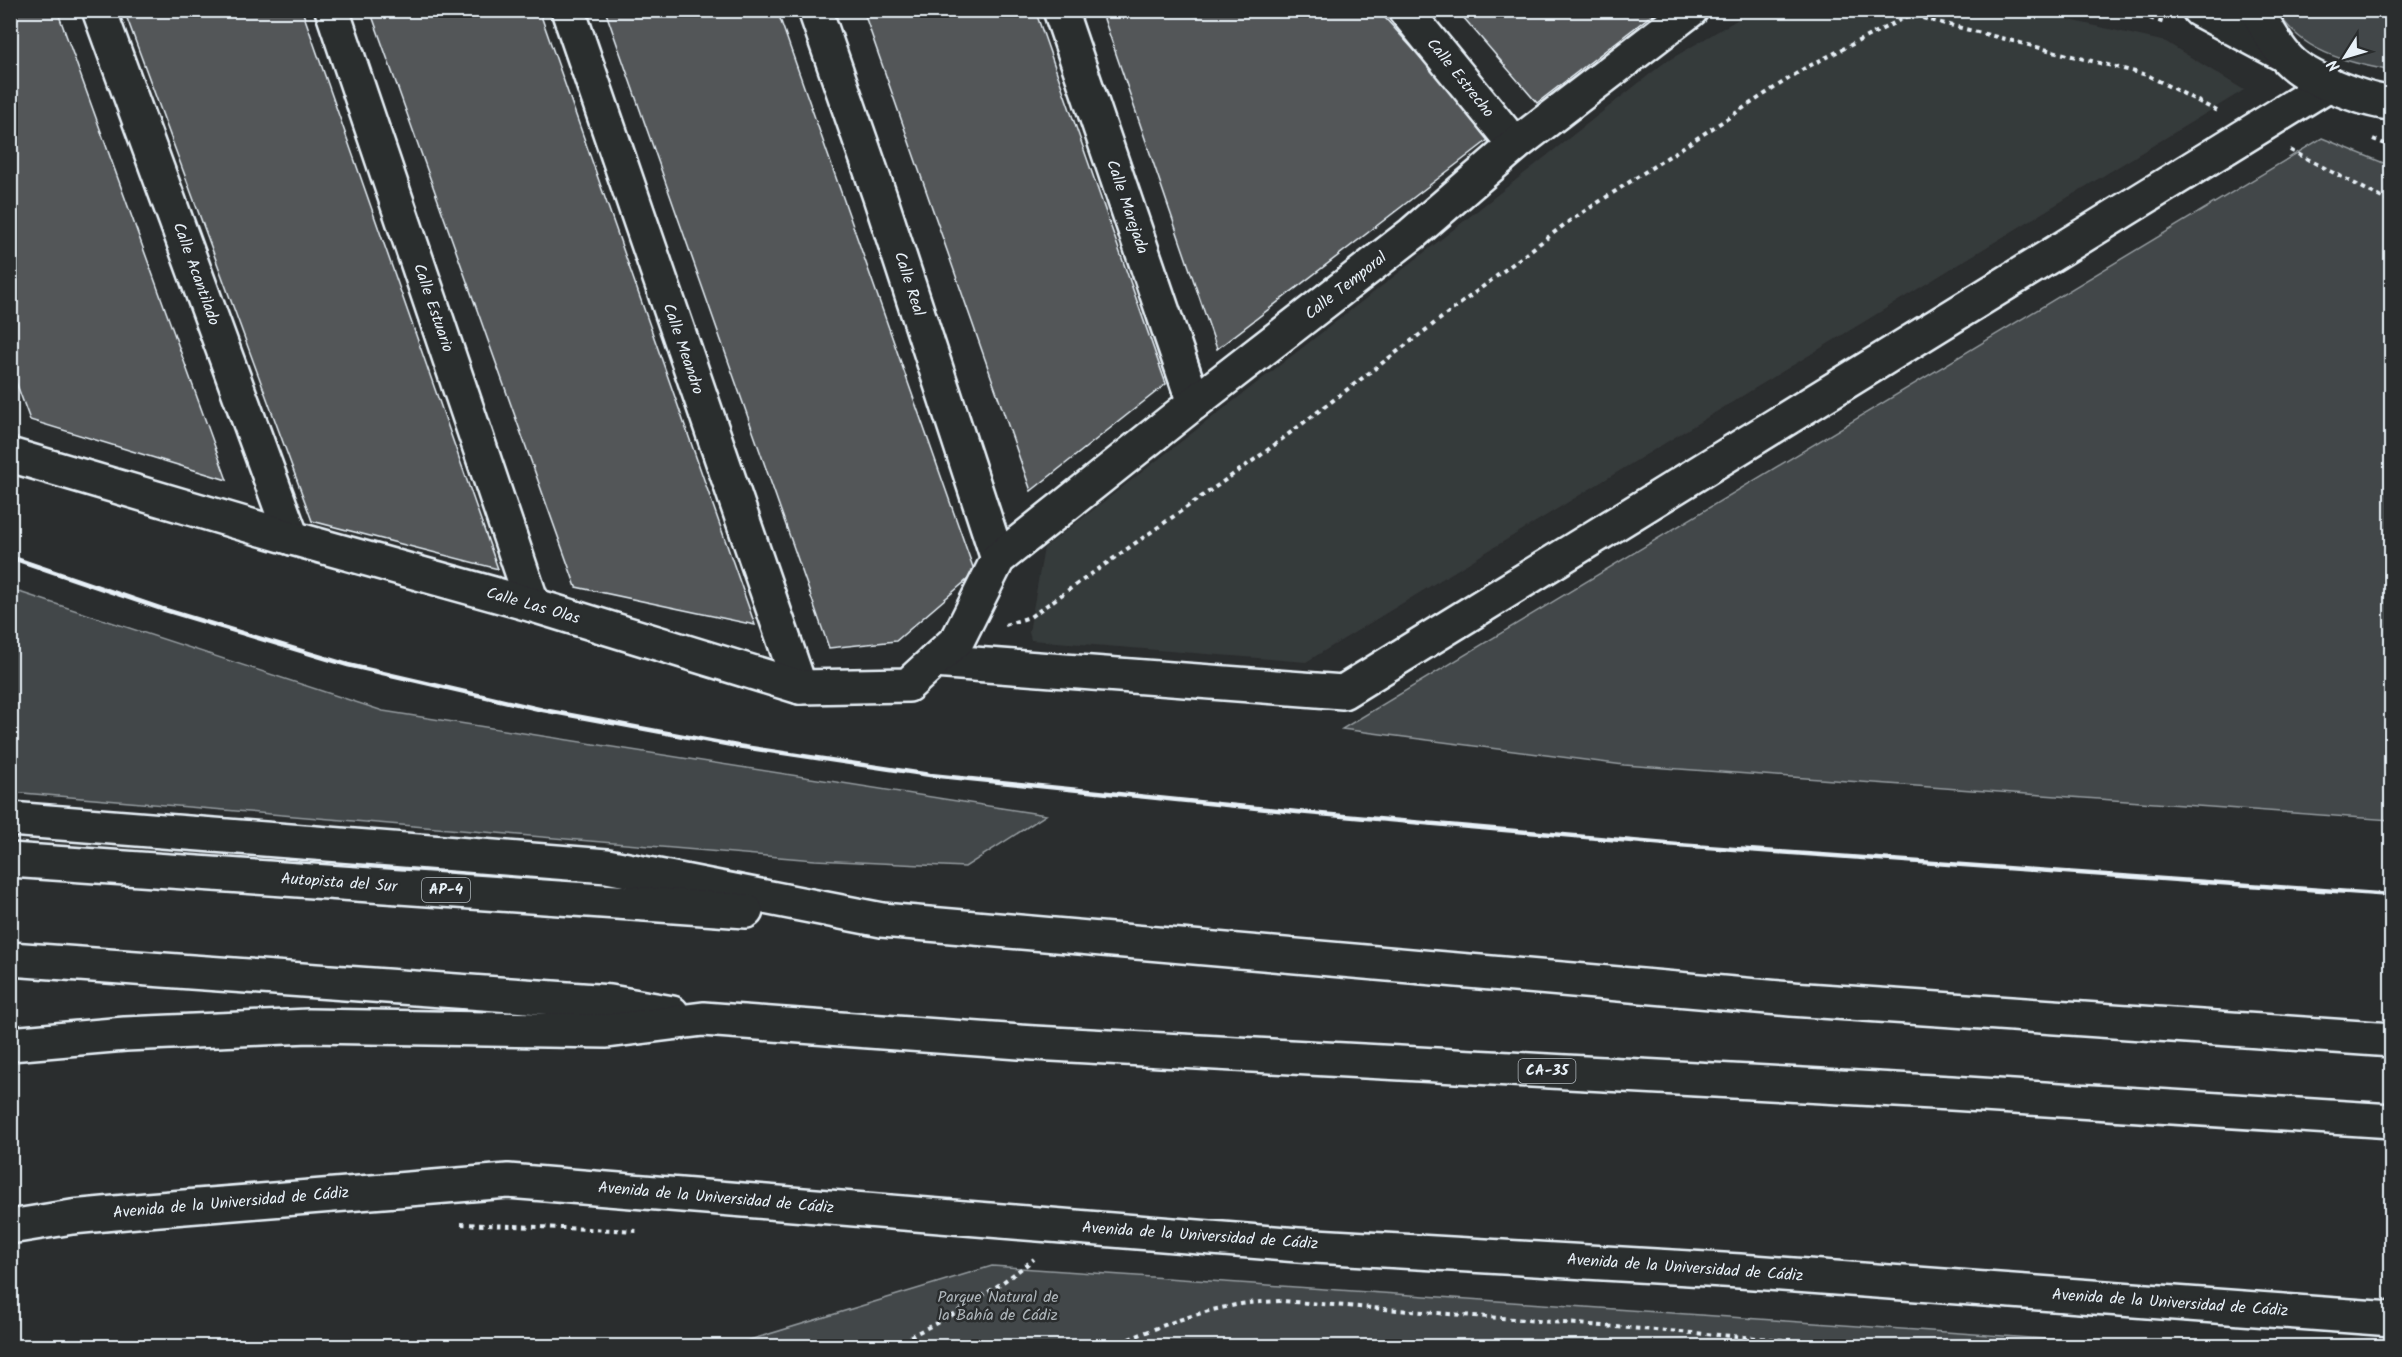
<svg xmlns="http://www.w3.org/2000/svg" width="2402" height="1357" font-family="Kalam,sans-serif">
	<rect width="100%" height="100%" fill="#2a2d2e"/>
	<filter id="ink" filterUnits="userSpaceOnUse"><feTurbulence type="fractalNoise" baseFrequency=".0167" numOctaves="2"/><feDisplacementMap in="SourceGraphic" scale="12" xChannelSelector="R" yChannelSelector="G"/><feConvolveMatrix kernelMatrix="1 2 1 2 8 2 1 2 1" color-interpolation-filters="sRGB"/></filter>
	<g filter="url(#ink)">
		<path fill="#363a3b" d="M1752,11H2030L2166,42L2244,90L1306,662L1031,640L1029,632L1044,548L1387,282L1664,63Z"/>
		<g fill="#424648" stroke="#959ca0" stroke-width="1.5">
			<path d="M2278,11H2391V71C2349,62 2300,53 2278,11Z"/>
			<path d="M2322,138L2391,166V820L1624,765L1342,729Z"/>
			<path d="M10,589L383,711L1046,815L965,867L815,860L11,792Z"/>
			<path d="M992,1266L2003,1336L2141,1346H730Z"/>
		</g>
		<g fill="#535759" stroke="#e8f1f8" stroke-width="1.5">
			<path d="M10,10H57L227,480L30,420L10,366Z"/>
			<path d="M124,10H302L498,569L312,521Z"/>
			<path d="M370,10H539L755,625L576,587Z"/>
			<path d="M605,10H777L975,573L896,641L829,648Z"/>
			<path d="M863,10H1035L1166,384L1031,491Z"/>
			<path d="M1101,10H1378L1492,137L1217,349Z"/>
			<path d="M1457,10H1658L1537,103Z"/>
		</g>
		<g fill="none" stroke-linecap="round" stroke-linejoin="round">
			<defs>
				<g id="street">
					<path d="M99,10L292,538"/>
					<path d="M332,10L533,605"/>
					<path d="M568,10L800,687"/>
					<path d="M1060,10L1194,403"/>
					<path d="M1405,10L1515,145"/>
					<path d="M934,661L1343,692L2329,84"/>
				</g>
				<g id="secondary">
					<path d="M815,10L880,197L998,559"/>
					<path d="M2199,10L2282,54"/>
					<path d="M2257,10C2266,28 2278,51 2293,64C2311,80 2368,102 2392,103"/>
					<path d="M10,455L292,538L533,605L800,687L908,685L958,639L998,559L1194,403L1412,234L1515,145L1691,10"/>
					<path d="M10,1227L72,1217L147,1210L508,1181L1298,1245L1740,1271L2392,1319"/>
				</g>
				<g id="highway">
					<path d="M10,819L607,866L882,920L1791,999L2392,1040"/>
					<path d="M10,860L746,911"/>
					<path d="M10,959L610,1002L672,1013"/>
					<path d="M10,1044L125,1034L309,1026L607,1031L703,1019L1034,1043L1951,1093L2392,1121"/>
				</g>
			</defs>
			<use href="#street" stroke="#e8f1f8" stroke-width="38"/>
			<use href="#secondary" stroke="#e8f1f8" stroke-width="38"/>
			<use href="#highway" stroke="#e8f1f8" stroke-width="38"/>
			<g stroke="#e8f1f8" stroke-width="4" stroke-dasharray="4.5 4.5" stroke-linecap="butt">
				<path d="M2124,10L2165,23"/>
				<path d="M2373,139L2392,147"/>
				<path d="M2290,150L2392,203"/>
				<path d="M1005,625L1030,617L1261,455L1568,222L1805,68L1910,15L2147,75L2217,111"/>
				<path d="M461,1224L639,1231"/>
				<path d="M895,1346C912,1334 930,1327 948,1317C978,1300 1007,1280 1034,1259"/>
				<path d="M1112,1346C1151,1330 1189,1314 1231,1306C1247,1302 1265,1302 1282,1301L1860,1346"/>
			</g>
			<use href="#street" stroke="#2a2d2e" stroke-width="33"/>
			<use href="#secondary" stroke="#2a2d2e" stroke-width="33"/>
			<use href="#highway" stroke="#2a2d2e" stroke-width="33"/>
			<path stroke="#e8f1f8" stroke-width="4.5" d="M10,557L162,609L348,665L543,710L737,746L930,775L1297,812L1678,845L2392,895"/>
		</g>
	</g>
	<g text-anchor="middle" dominant-baseline="central" stroke-width="5" stroke-linejoin="round" paint-order="stroke">
		<g fill="#2a2d2e" stroke="#afb6bb" stroke-width="1.5">
			<rect x="422" y="878" width="48" height="24" rx="4.5"/>
			<rect x="1518.5" y="1059" width="57" height="24" rx="4.5"/>
		</g>
		<g font-size="15" font-weight="bold" fill="#e8f1f8">
			<text x="446" y="890">AP-4</text>
			<text x="1547" y="1071">CA-35</text>
		</g>
		<g font-size="16" fill="#e8f1f8" stroke="#2a2d2e">
			<text transform="translate(1460 78) rotate(51)">Calle Estrecho</text>
			<text transform="translate(1127 207) rotate(71)">Calle Marejada</text>
			<text transform="translate(196 274) rotate(70)">Calle Acantilado</text>
			<text transform="translate(909 284) rotate(72)">Calle Real</text>
			<text transform="translate(1346 286) rotate(-38)">Calle Temporal</text>
			<text transform="translate(433 308) rotate(71)">Calle Estuario</text>
			<text transform="translate(683 349) rotate(71)">Calle Meandro</text>
			<text transform="translate(533 606) rotate(16)">Calle Las Olas</text>
			<text transform="translate(339 883) rotate(4)">Autopista del Sur</text>
			<text transform="translate(716 1198) rotate(5)">Avenida de la Universidad de Cádiz</text>
			<text transform="translate(231 1203) rotate(-5)">Avenida de la Universidad de Cádiz</text>
			<text transform="translate(1200 1236) rotate(4)">Avenida de la Universidad de Cádiz</text>
			<text transform="translate(1685 1268) rotate(4)">Avenida de la Universidad de Cádiz</text>
			<text transform="translate(2170 1303) rotate(4)">Avenida de la Universidad de Cádiz</text>
		</g>
		<g font-size="16" fill="#aeb5ba" stroke="#2a2d2e">
			<text x="998" y="1297">Parque Natural de<tspan x="998" dy="18">la Bahía de Cádiz</tspan></text>
		</g>
	</g>
	<rect width="2402" height="1357" fill="none" stroke="#2a2d2e" stroke-width="36"/>
	<rect x="18" y="18" width="2366" height="1321" fill="none" stroke="#e8f1f8" stroke-width="2" filter="url(#ink)"/>
	<g transform="translate(2345 57) rotate(233)" stroke="#2a2d2e" stroke-width="4.5" paint-order="stroke">
	<path d="M0-4.5L10 22L0 15L-10 22Z" fill="#e8f1f8"/>
	<text y="-9" font-size="16" font-weight="bold" text-anchor="middle" fill="#e8f1f8">N</text>
	</g>
</svg>
